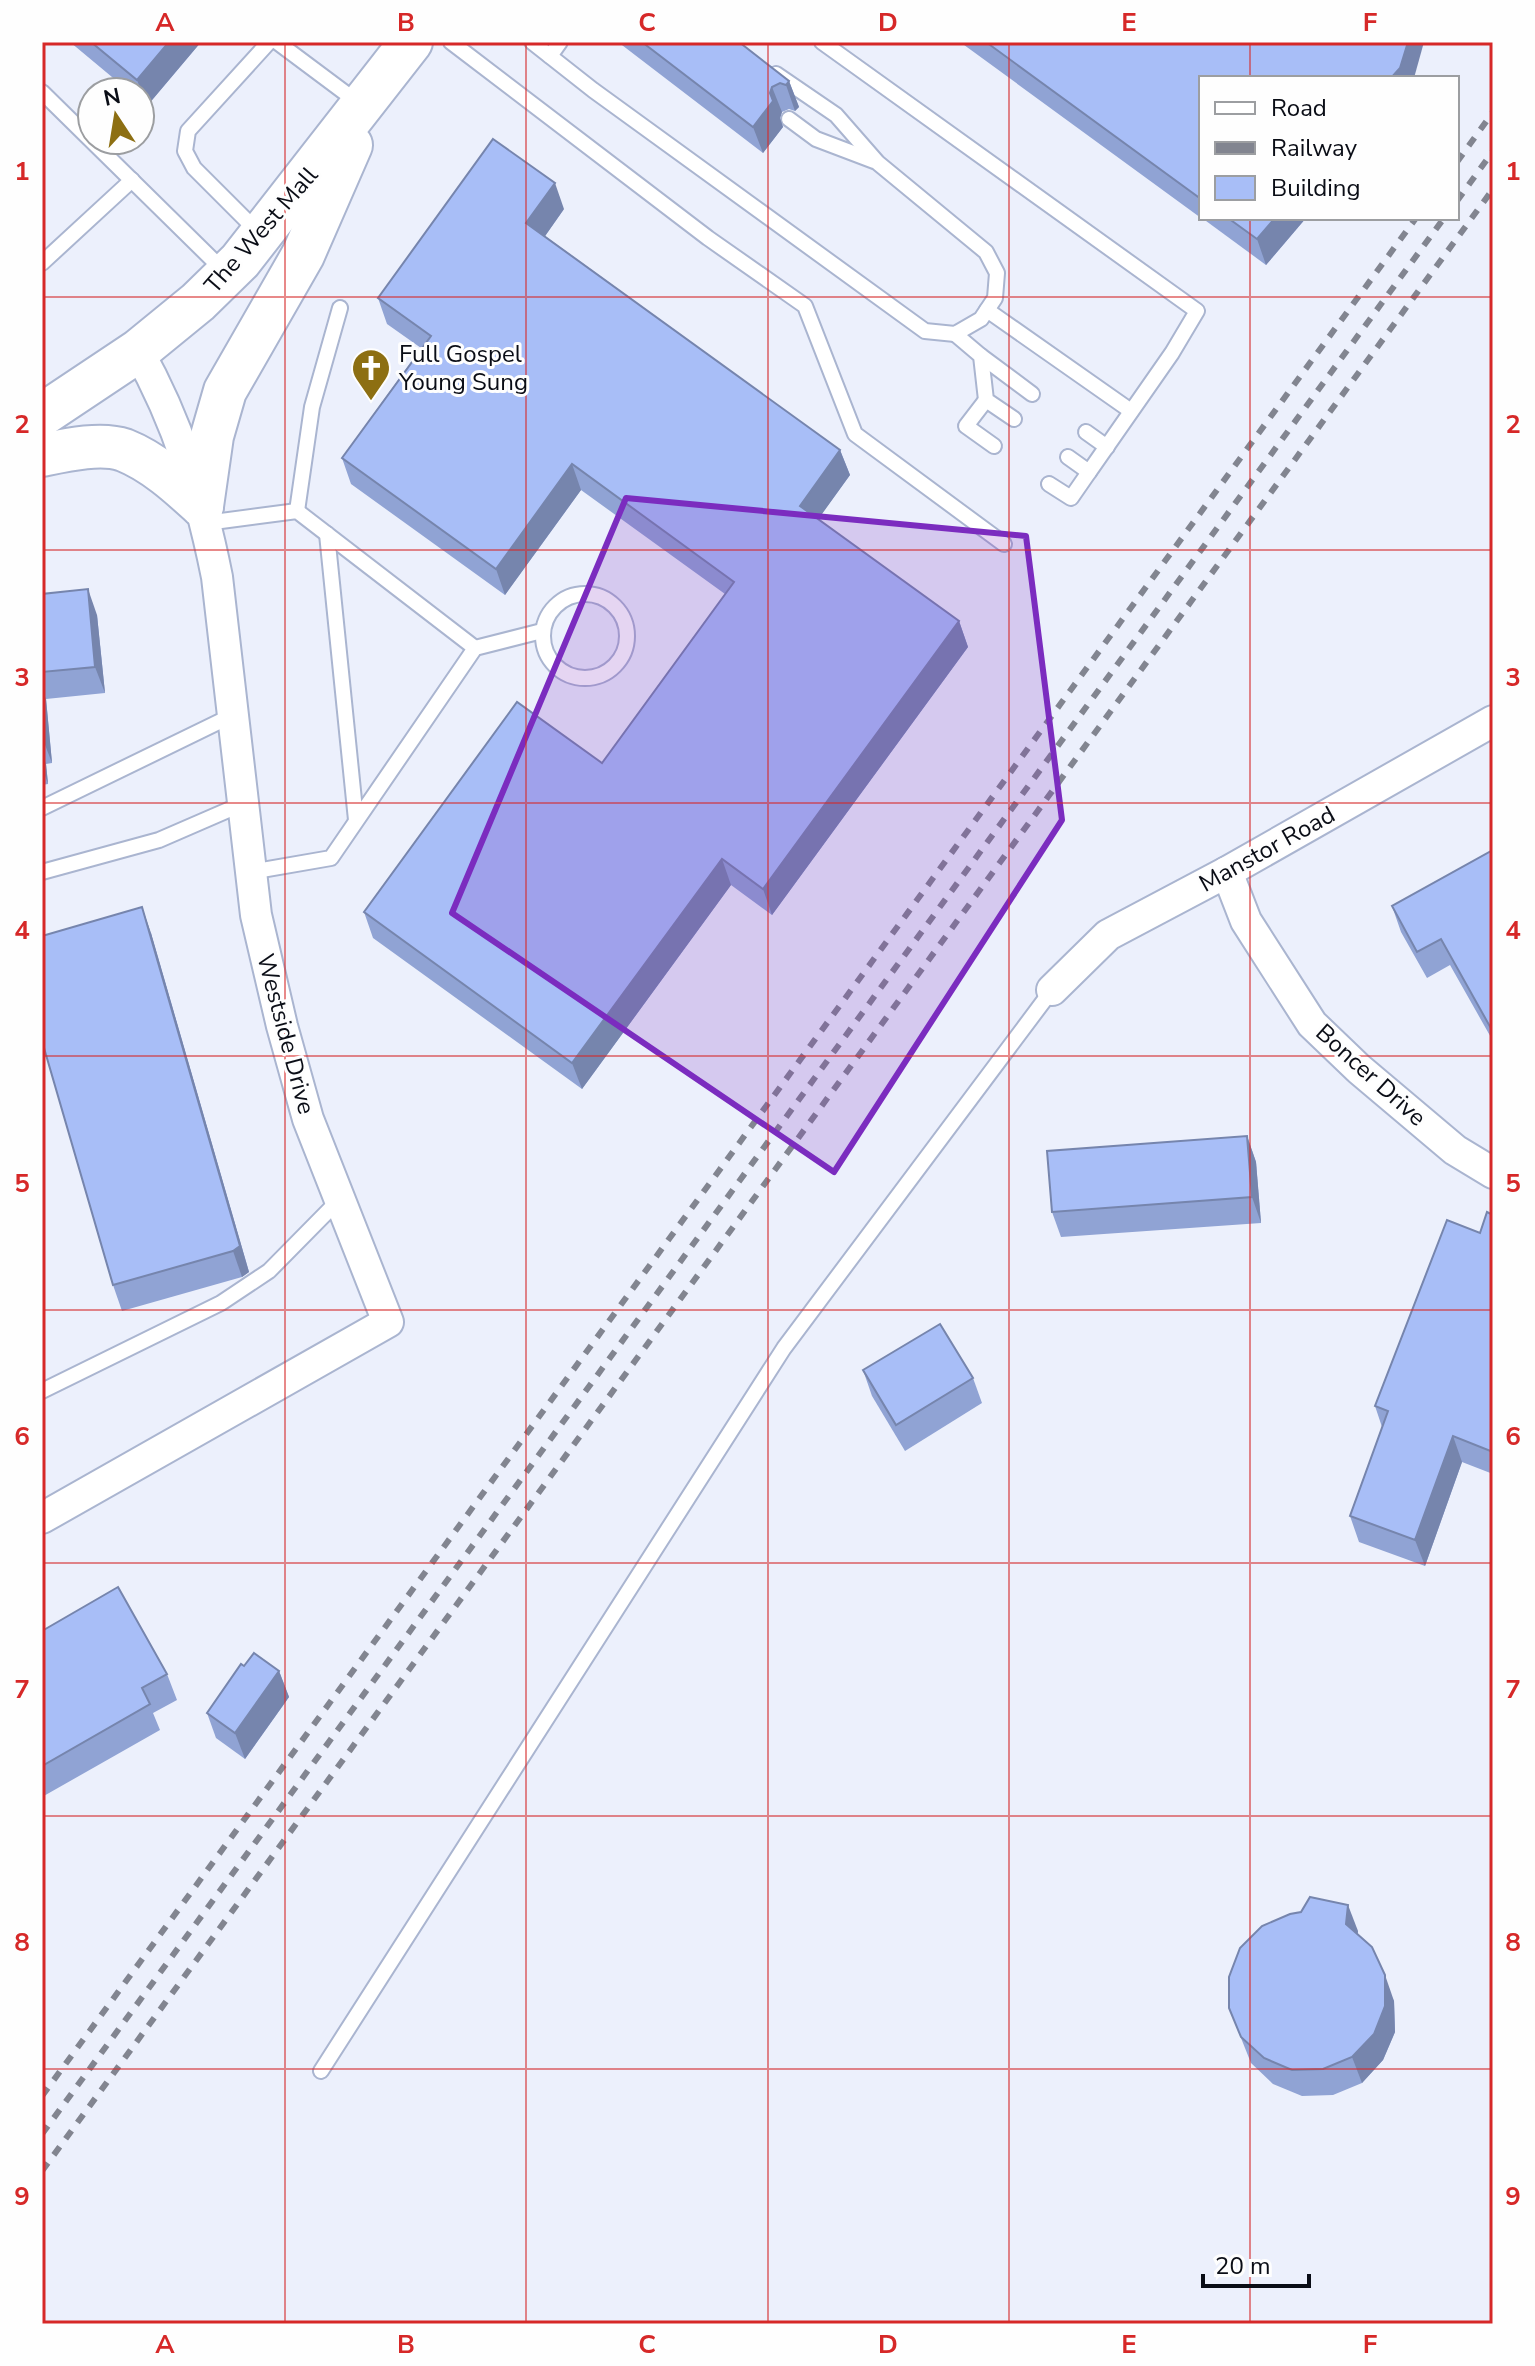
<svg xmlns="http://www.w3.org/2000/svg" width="1535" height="2366" font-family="'Nunito Sans',sans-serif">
	<rect width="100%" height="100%" fill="#ecf0fc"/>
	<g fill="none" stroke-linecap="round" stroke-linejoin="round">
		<defs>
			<g id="lane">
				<path d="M277,42L360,104"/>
				<path d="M451,42L708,238L805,306L855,434L1004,544"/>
				<path d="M532,42L593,90L925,331L955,334L981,319L995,298L997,273L986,252L878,163L836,115L776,74"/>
				<path d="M822,42L1197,311L1172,353L1089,472L1068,457"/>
				<path d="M550,56L560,42"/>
				<path d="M42,92L224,271"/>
				<path d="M789,119L816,139L874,161"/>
				<path d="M258,232L194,168L185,151L188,131L269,42"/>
				<path d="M42,263L132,180"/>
				<path d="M987,310L1131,411"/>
				<path d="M955,334L981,356L986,400L1014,419"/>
				<path d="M981,356L1032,394"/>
				<path d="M986,400L966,426L994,446"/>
				<path d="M1086,432L1107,447"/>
				<path d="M1049,484L1071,498L1089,472"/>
				<path d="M297,511L312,407L340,308"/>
				<path d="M206,523L297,511L475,648"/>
				<path d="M327,534L356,820"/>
				<circle cx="585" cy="636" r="42"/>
				<path d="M42,808L233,715"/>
				<path d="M42,872L159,840L242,804"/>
				<path d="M251,872L331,858L475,648L542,631"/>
				<path d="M42,1391L221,1303L269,1271L339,1200"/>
				<path d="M321,2071L784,1348L1052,990"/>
			</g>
			<g id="street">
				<path d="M1227,872L1246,921L1312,1024L1359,1069L1455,1150L1493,1173"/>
				<path d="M1052,990L1108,935L1227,872L1493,721"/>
				<path d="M42,1518L388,1322L308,1119L282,1026L256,915L217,577C201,497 178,422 138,351"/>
			</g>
			<g id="secondary">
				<path d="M42,415L138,351L198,302L240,261L411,42"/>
				<path d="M42,455C66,450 101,442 124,450C154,462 179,485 202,506"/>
				<path d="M202,506L212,436L225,391L303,255L351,145"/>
			</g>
		</defs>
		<use href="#lane" stroke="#aab5d0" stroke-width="18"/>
		<use href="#street" stroke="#aab5d0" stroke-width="34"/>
		<use href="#secondary" stroke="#aab5d0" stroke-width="46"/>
		<use href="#lane" stroke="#fff" stroke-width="14"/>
		<use href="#street" stroke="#fff" stroke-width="30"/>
		<use href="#secondary" stroke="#fff" stroke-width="42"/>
		<g stroke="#828590" stroke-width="6" stroke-dasharray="10 10" stroke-linecap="butt">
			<path d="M1457,162L1493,112"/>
			<path d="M1457,201L1493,151"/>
			<path d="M42,2096L1416,218"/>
			<path d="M42,2134L1444,218"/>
			<path d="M42,2171L1493,189"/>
		</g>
	</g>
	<g fill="#90a3d4">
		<path d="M70,42H201L147,106L140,101V92H130Z"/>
		<path d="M618,42H739L789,81L799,107L795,111L789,109L782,112L780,118L783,127L763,153Z"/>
		<path d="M960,42H1424L1201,78V218Z"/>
		<path d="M564,209L545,236L840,450L850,475L818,519L959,621L968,647L772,915L731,885L582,1089L373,938L364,912L602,763L725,594L581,490L505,595L351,484L342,458L421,348L387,324L378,298Z"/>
		<path d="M1202,218H1306L1266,265Z"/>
		<path d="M42,594L97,615L105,693L46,699L52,763L46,764L48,784L42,785Z"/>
		<path d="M1493,850V1041L1450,965L1427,978L1401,932L1392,906Z"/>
		<path d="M151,933L249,1272L242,1277L122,1311L113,1285Z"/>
		<path d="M1247,1136L1256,1162L1261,1223L1061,1237L1052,1212Z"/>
		<path d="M1493,1215V1474L1462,1462L1425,1566L1359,1542L1350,1516L1382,1427L1375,1406L1480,1233Z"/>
		<path d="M863,1370L973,1378L982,1403L905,1451L872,1396Z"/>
		<path d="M42,1631L167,1674L177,1700L153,1713L160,1730L42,1797Z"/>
		<path d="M244,1666L279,1671L289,1697L245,1759L216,1738L207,1713Z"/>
		<path d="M1358,1931L1357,1934L1394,2001L1395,2032L1383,2060L1362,2083L1333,2095L1302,2096L1273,2084L1251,2063L1229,2008Z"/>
	</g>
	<g fill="#7685ad">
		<path d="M169,42H201L147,106L137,80Z"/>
		<path d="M1408,42H1424L1414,78H1391Z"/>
		<path d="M789,81L799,107L795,111L786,85Z"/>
		<path d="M772,87L782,112L780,118L783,127L763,153L753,127Z"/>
		<path d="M555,183L564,209L536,249L526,223Z"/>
		<path d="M1275,218H1306L1266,265L1257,239Z"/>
		<path d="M840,450L850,475L809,532L800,506Z"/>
		<path d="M572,464L581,490L505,595L496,569Z"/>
		<path d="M88,589L97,615L105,693L95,667Z"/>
		<path d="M959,621L968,647L772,915L763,889Z"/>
		<path d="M42,689L46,699L52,763L42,737Z"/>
		<path d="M42,753L46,764L48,784L42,767Z"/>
		<path d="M722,859L731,885L582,1089L572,1063Z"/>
		<path d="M142,907L151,933L249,1272L242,1277L233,1251Z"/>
		<path d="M1247,1136L1256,1162L1261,1223L1252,1197Z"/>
		<path d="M1453,1436L1462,1462L1425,1566L1415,1540Z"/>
		<path d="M279,1671L289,1697L245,1759L235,1733Z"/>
		<path d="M1348,1905L1358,1931L1356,1950L1346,1924Z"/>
		<path d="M1385,1975L1394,2001L1395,2032L1383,2060L1362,2083L1352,2057Z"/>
	</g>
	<g fill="#a8bef7" stroke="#7685ad" stroke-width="2">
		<path d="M91,42H169L137,80Z"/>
		<path d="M642,42H739L789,81L786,85L780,83L772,87L770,93L773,101L753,127Z"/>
		<path d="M986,42H1408L1400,68L1391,78H1201V199Z"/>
		<path d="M493,139L555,183L526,223L840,450L800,506L959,621L763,889L722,859L572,1063L364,912L517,702L602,763L734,582L572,464L496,569L342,458L431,336L378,298Z"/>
		<path d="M1228,218H1275L1257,239Z"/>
		<path d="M88,589L95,667L42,672V594Z"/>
		<path d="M1493,850V1032L1441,939L1417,952L1392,906Z"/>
		<path d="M142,907L240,1246L233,1251L113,1285L42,1041V936Z"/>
		<path d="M1247,1136L1252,1197L1052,1212L1047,1151Z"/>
		<path d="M1487,1212L1493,1215V1452L1453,1436L1415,1540L1350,1516L1388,1411L1375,1406L1447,1220L1480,1233Z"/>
		<path d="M940,1324L973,1378L896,1425L863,1370Z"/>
		<path d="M118,1587L167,1674L142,1688L150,1704L42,1766V1631Z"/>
		<path d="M254,1653L279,1671L235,1733L207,1713L241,1664L244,1666Z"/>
		<path d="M1310,1897L1348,1905L1346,1924L1372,1947L1385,1975V2006L1374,2034L1352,2057L1323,2069L1292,2070L1264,2058L1241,2037L1229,2008V1977L1240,1948L1262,1926L1290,1914L1301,1912Z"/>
	</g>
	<path fill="#7b2cbf" fill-opacity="0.2" stroke="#7b2cbf" stroke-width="6" stroke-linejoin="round" d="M626,498L1026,536L1062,820L834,1172L452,913Z"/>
	<path fill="none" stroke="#d62828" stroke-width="2" stroke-opacity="0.55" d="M285,42V2324M526,42V2324M768,42V2324M1009,42V2324M1250,42V78M1250,218V2324M42,297H1493M42,550H1493M42,803H1493M42,1056H1493M42,1310H1493M42,1563H1493M42,1816H1493M42,2069H1493"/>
	<defs>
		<symbol id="church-pin" viewBox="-11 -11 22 30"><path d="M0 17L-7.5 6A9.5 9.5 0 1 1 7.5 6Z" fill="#8d6f12" stroke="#fefefe"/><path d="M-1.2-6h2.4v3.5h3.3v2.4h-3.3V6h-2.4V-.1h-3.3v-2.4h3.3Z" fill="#fff"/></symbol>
	</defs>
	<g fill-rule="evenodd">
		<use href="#church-pin" x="349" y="346" width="44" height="60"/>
	</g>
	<g text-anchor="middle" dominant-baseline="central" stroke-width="6" stroke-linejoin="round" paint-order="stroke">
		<g font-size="24" fill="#0a0d16" stroke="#fefefe">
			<text transform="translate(261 230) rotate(-49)">The West Mall</text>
			<text transform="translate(1267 849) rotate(-29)">Manstor Road</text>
			<text transform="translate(286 1034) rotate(75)">Westside Drive</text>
			<text transform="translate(1371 1075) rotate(42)">Boncer Drive</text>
		</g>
		<g font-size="24" fill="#0a0d16" stroke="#fefefe" text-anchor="start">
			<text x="399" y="354">Full Gospel<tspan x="399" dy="28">Young Sung</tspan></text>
		</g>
	</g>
	<rect width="1535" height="2366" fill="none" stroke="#fefefe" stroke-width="88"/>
	<rect x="1199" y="76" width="260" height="144" fill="#fefefe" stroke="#9c9ea1" stroke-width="2"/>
	<rect x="1215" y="102" width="40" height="12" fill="#ffffff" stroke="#9c9ea1" stroke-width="2"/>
	<text x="1271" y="116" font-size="24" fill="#0a0d16">Road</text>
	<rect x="1215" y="142" width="40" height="12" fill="#828590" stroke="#9c9ea1" stroke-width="2"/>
	<text x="1271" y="156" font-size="24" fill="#0a0d16">Railway</text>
	<rect x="1215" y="176" width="40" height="24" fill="#a8bef7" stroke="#9c9ea1" stroke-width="2"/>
	<text x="1271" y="196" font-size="24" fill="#0a0d16">Building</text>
	<g transform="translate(116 116) rotate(348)"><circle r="38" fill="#fefefe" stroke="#9c9ea1" stroke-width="2"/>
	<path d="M0-6L14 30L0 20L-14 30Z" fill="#8d6f12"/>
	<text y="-12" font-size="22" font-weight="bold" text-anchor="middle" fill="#0a0d16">N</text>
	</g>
	<path d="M1203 2274v12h106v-12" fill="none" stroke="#0a0d16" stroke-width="4"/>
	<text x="1215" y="2274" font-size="24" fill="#0a0d16" stroke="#fefefe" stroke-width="6" paint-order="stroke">20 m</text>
	<rect x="44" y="44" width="1447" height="2278" fill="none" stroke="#d62828" stroke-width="3"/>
	<g font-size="26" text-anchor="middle" font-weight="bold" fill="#d62828">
		<text x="165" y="31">A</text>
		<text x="406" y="31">B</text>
		<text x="647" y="31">C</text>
		<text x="888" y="31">D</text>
		<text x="1129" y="31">E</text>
		<text x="1370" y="31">F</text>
		<text x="22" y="180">1</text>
		<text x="1513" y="180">1</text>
		<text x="22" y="433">2</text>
		<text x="1513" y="433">2</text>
		<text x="22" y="686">3</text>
		<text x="1513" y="686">3</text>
		<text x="22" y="939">4</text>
		<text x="1513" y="939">4</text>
		<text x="22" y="1192">5</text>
		<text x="1513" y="1192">5</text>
		<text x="22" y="1445">6</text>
		<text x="1513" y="1445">6</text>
		<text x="22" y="1698">7</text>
		<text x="1513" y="1698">7</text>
		<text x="22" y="1951">8</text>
		<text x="1513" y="1951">8</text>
		<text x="22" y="2205">9</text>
		<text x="1513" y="2205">9</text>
		<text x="165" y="2353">A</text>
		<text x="406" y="2353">B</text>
		<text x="647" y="2353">C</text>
		<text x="888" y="2353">D</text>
		<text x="1129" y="2353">E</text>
		<text x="1370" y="2353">F</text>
	</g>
</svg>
